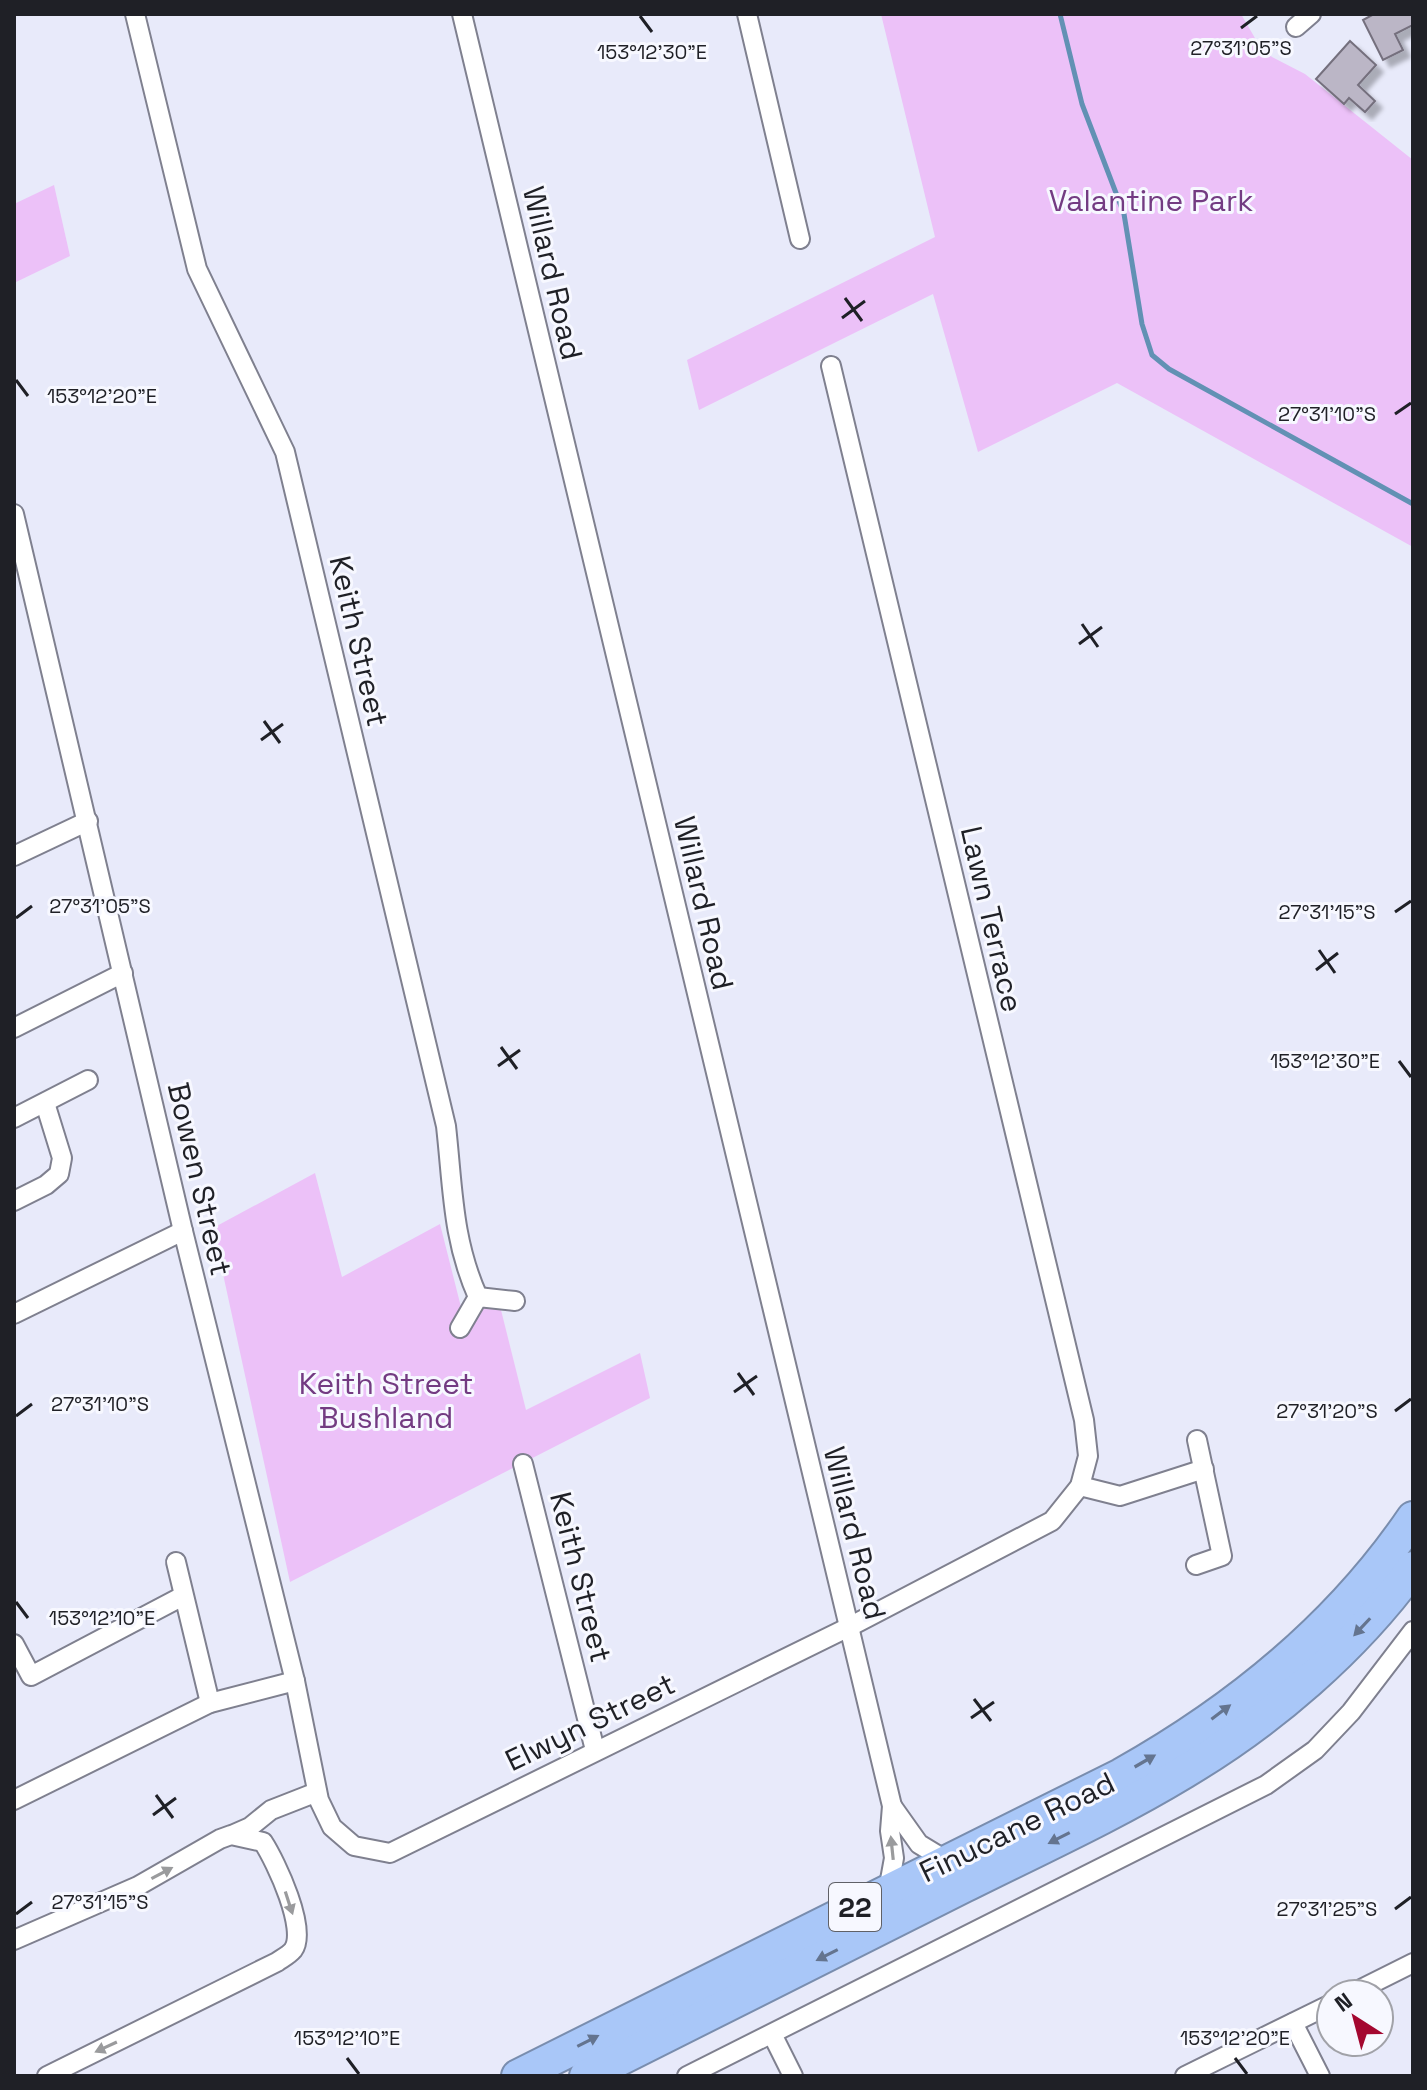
<svg xmlns="http://www.w3.org/2000/svg" width="1427" height="2090" font-family="'Space Grotesk',sans-serif">
	<defs>
		<filter id="shadow"><feDropShadow dx="7" dy="7" stdDeviation="2" flood-color="#0004"/></filter>
	</defs>
	<rect width="100%" height="100%" fill="#e8eafa"/>
	<g fill="#ecc1f8">
		<path d="M881,14H1241L1259,45L1272,57L1305,74L1413,160V547L1117,383L978,452L933,294L699,410L687,360L935,237Z"/>
		<path d="M54,185L70,256L14,283V204Z"/>
		<path d="M315,1173L342,1277L440,1224L461,1307L496,1290L526,1410L640,1353L650,1398L290,1582L213,1228Z"/>
	</g>
	<g fill="none" stroke-linecap="round" stroke-linejoin="round">
		<path stroke="#6291b4" stroke-width="5" d="M1060,14L1082,104L1124,214L1142,324L1152,355L1169,369L1413,504"/>
	</g>
	<g fill="#bbb6c6" stroke="#746f7d" stroke-width="2" filter="url(#shadow)">
		<path d="M1374,14H1413V25L1395,34L1403,50L1383,60L1363,20Z"/>
		<path d="M1350,41L1376,65L1358,85L1375,101L1365,112L1349,98L1344,104L1316,79Z"/>
	</g>
	<g fill="none" stroke-linecap="round" stroke-linejoin="round">
		<defs>
			<g id="street">
				<path d="M135,14L197,269L285,452L446,1126C453,1188 452,1239 478,1297"/>
				<path d="M462,14L892,1806L890,1831L894,1858L888,1891"/>
				<path d="M747,14L800,239"/>
				<path d="M1296,27L1311,14"/>
				<path d="M14,514L183,1231L295,1681L319,1800L332,1827L354,1846L390,1853L849,1627L1052,1521L1080,1486L1088,1456L1084,1420L831,366"/>
				<path d="M14,856L88,821"/>
				<path d="M14,1028L123,973"/>
				<path d="M14,1118L88,1080"/>
				<path d="M14,1201L46,1185L59,1174L62,1158L45,1103"/>
				<path d="M14,1314L183,1231"/>
				<path d="M460,1328L478,1297L515,1301"/>
				<path d="M523,1464L595,1750"/>
				<path d="M1080,1486L1120,1496L1204,1469"/>
				<path d="M176,1562L210,1703"/>
				<path d="M1196,1565L1222,1556L1197,1440"/>
				<path d="M14,1644L31,1676L183,1596"/>
				<path d="M14,1800L210,1703L295,1681"/>
				<path d="M892,1806L919,1844L947,1861"/>
				<path d="M234,1834L250,1827L271,1810L317,1792"/>
				<path d="M14,1940L138,1886L220,1839L231,1835L263,1842C276,1862 308,1930 293,1950C289,1955 281,1959 277,1962L47,2076"/>
				<path d="M1351,1994L1413,1963"/>
				<path d="M1293,2023L1320,2076"/>
				<path d="M772,2034L793,2076"/>
				<path d="M687,2076L1266,1785L1315,1750L1351,1712L1413,1631"/>
				<path d="M1185,2076L1331,2004"/>
			</g>
			<g id="highway">
				<path d="M518,2076L1121,1775C1235,1711 1339,1627 1413,1518"/>
				<path d="M586,2076C712,2013 838,1950 964,1886C1038,1849 1113,1815 1184,1772C1270,1721 1354,1649 1413,1568"/>
			</g>
		</defs>
		<use href="#street" stroke="#7f808f" stroke-width="22"/>
		<use href="#highway" stroke="#798dae" stroke-width="36"/>
		<use href="#street" stroke="#fff" stroke-width="18"/>
		<use href="#highway" stroke="#a9c7f8" stroke-width="32"/>
	</g>
	<defs><path id="oneway-solid" d="M-6-.8H1V-3.2L6.5 0L1 3.2V.8H-6Z" transform="scale(2)"/></defs>
	<g fill="#64748f">
		<use href="#oneway-solid" transform="translate(1362 1627) rotate(133)"/>
		<use href="#oneway-solid" transform="translate(1221 1712) rotate(-37)"/>
		<use href="#oneway-solid" transform="translate(1145 1761) rotate(-30)"/>
		<use href="#oneway-solid" transform="translate(1059 1838) rotate(153)"/>
		<use href="#oneway-solid" transform="translate(827 1955) rotate(153)"/>
		<use href="#oneway-solid" transform="translate(588 2041) rotate(-27)"/>
	</g>
	<g fill="#9a9b9d">
		<use href="#oneway-solid" transform="translate(892 1848) rotate(-96)"/>
		<use href="#oneway-solid" transform="translate(162 1873) rotate(-28)"/>
		<use href="#oneway-solid" transform="translate(289 1903) rotate(72)"/>
		<use href="#oneway-solid" transform="translate(106 2047) rotate(155)"/>
	</g>
	<path fill="none" stroke="#1f2026" stroke-width="3" d="M640,16L652,32M1241,28L1257,16M845,298L862,321M842,318L865,301M16,380L28,396M1395,414L1411,403M1082,624L1098,647M1079,644L1102,627M264,721L280,743M261,740L283,724M1395,912L1411,901M16,918L32,906M1319,950L1335,973M1316,970L1338,953M501,1047L517,1069M1399,1061L1411,1077M498,1066L520,1050M738,1373L754,1395M734,1392L757,1376M1395,1411L1411,1399M16,1416L32,1404M16,1602L28,1618M974,1699L991,1721M971,1718L994,1702M156,1795L173,1818M153,1815L176,1798M1395,1909L1411,1897M16,1914L32,1902M347,2058L359,2074M1235,2058L1247,2074"/>
	<g text-anchor="middle" dominant-baseline="central" stroke-width="6" stroke-linejoin="round" paint-order="stroke">
		<rect fill="#f7f8ff" stroke="#606167" stroke-width="2" x="829" y="1883" width="52" height="48" rx="6"/>
		<g font-size="28" font-weight="bold" fill="#1f2026">
			<text x="855" y="1907">22</text>
		</g>
		<g font-size="30" fill="#733b82" stroke="#f7f8ff">
			<text x="1151" y="200">Valantine Park</text>
			<text x="386" y="1383">Keith Street<tspan x="386" dy="34">Bushland</tspan></text>
		</g>
		<g font-size="30" fill="#1f2026" stroke="#f7f8ff">
			<text transform="translate(553 273) rotate(77)">Willard Road</text>
			<text transform="translate(359 641) rotate(77)">Keith Street</text>
			<text transform="translate(704 903) rotate(77)">Willard Road</text>
			<text transform="translate(992 919) rotate(77)">Lawn Terrace</text>
			<text transform="translate(200 1179) rotate(77)">Bowen Street</text>
			<text transform="translate(855 1533) rotate(76)">Willard Road</text>
			<text transform="translate(581 1577) rotate(76)">Keith Street</text>
			<text transform="translate(590 1722) rotate(-26)">Elwyn Street</text>
			<text transform="translate(1017 1827) rotate(-26)">Finucane Road</text>
		</g>
	</g>
	<g font-size="20" text-anchor="middle" fill="#1f2026" stroke="#f7f8ff" stroke-width="6" stroke-linejoin="round" paint-order="stroke">
		<text x="1241" y="55">27°31'05"S</text>
		<text x="652" y="59">153°12'30"E</text>
		<text x="102" y="403">153°12'20"E</text>
		<text x="1327" y="421">27°31'10"S</text>
		<text x="100" y="913">27°31'05"S</text>
		<text x="1327" y="919">27°31'15"S</text>
		<text x="1325" y="1068">153°12'30"E</text>
		<text x="100" y="1411">27°31'10"S</text>
		<text x="1327" y="1418">27°31'20"S</text>
		<text x="102" y="1625">153°12'10"E</text>
		<text x="100" y="1909">27°31'15"S</text>
		<text x="1327" y="1916">27°31'25"S</text>
		<text x="347" y="2045">153°12'10"E</text>
		<text x="1235" y="2045">153°12'20"E</text>
	</g>
	<rect width="1427" height="2090" fill="none" stroke="#1f2026" stroke-width="32"/>
	<g transform="translate(1355 2018) rotate(324)"><circle r="38" fill="#f7f8ff" stroke="#a1a2a8" stroke-width="2"/>
	<path d="M0-6L14 30L0 20L-14 30Z" fill="#a40730"/>
	<text y="-12" font-size="22" font-weight="bold" text-anchor="middle" fill="#1f2026">N</text>
	</g>
</svg>
